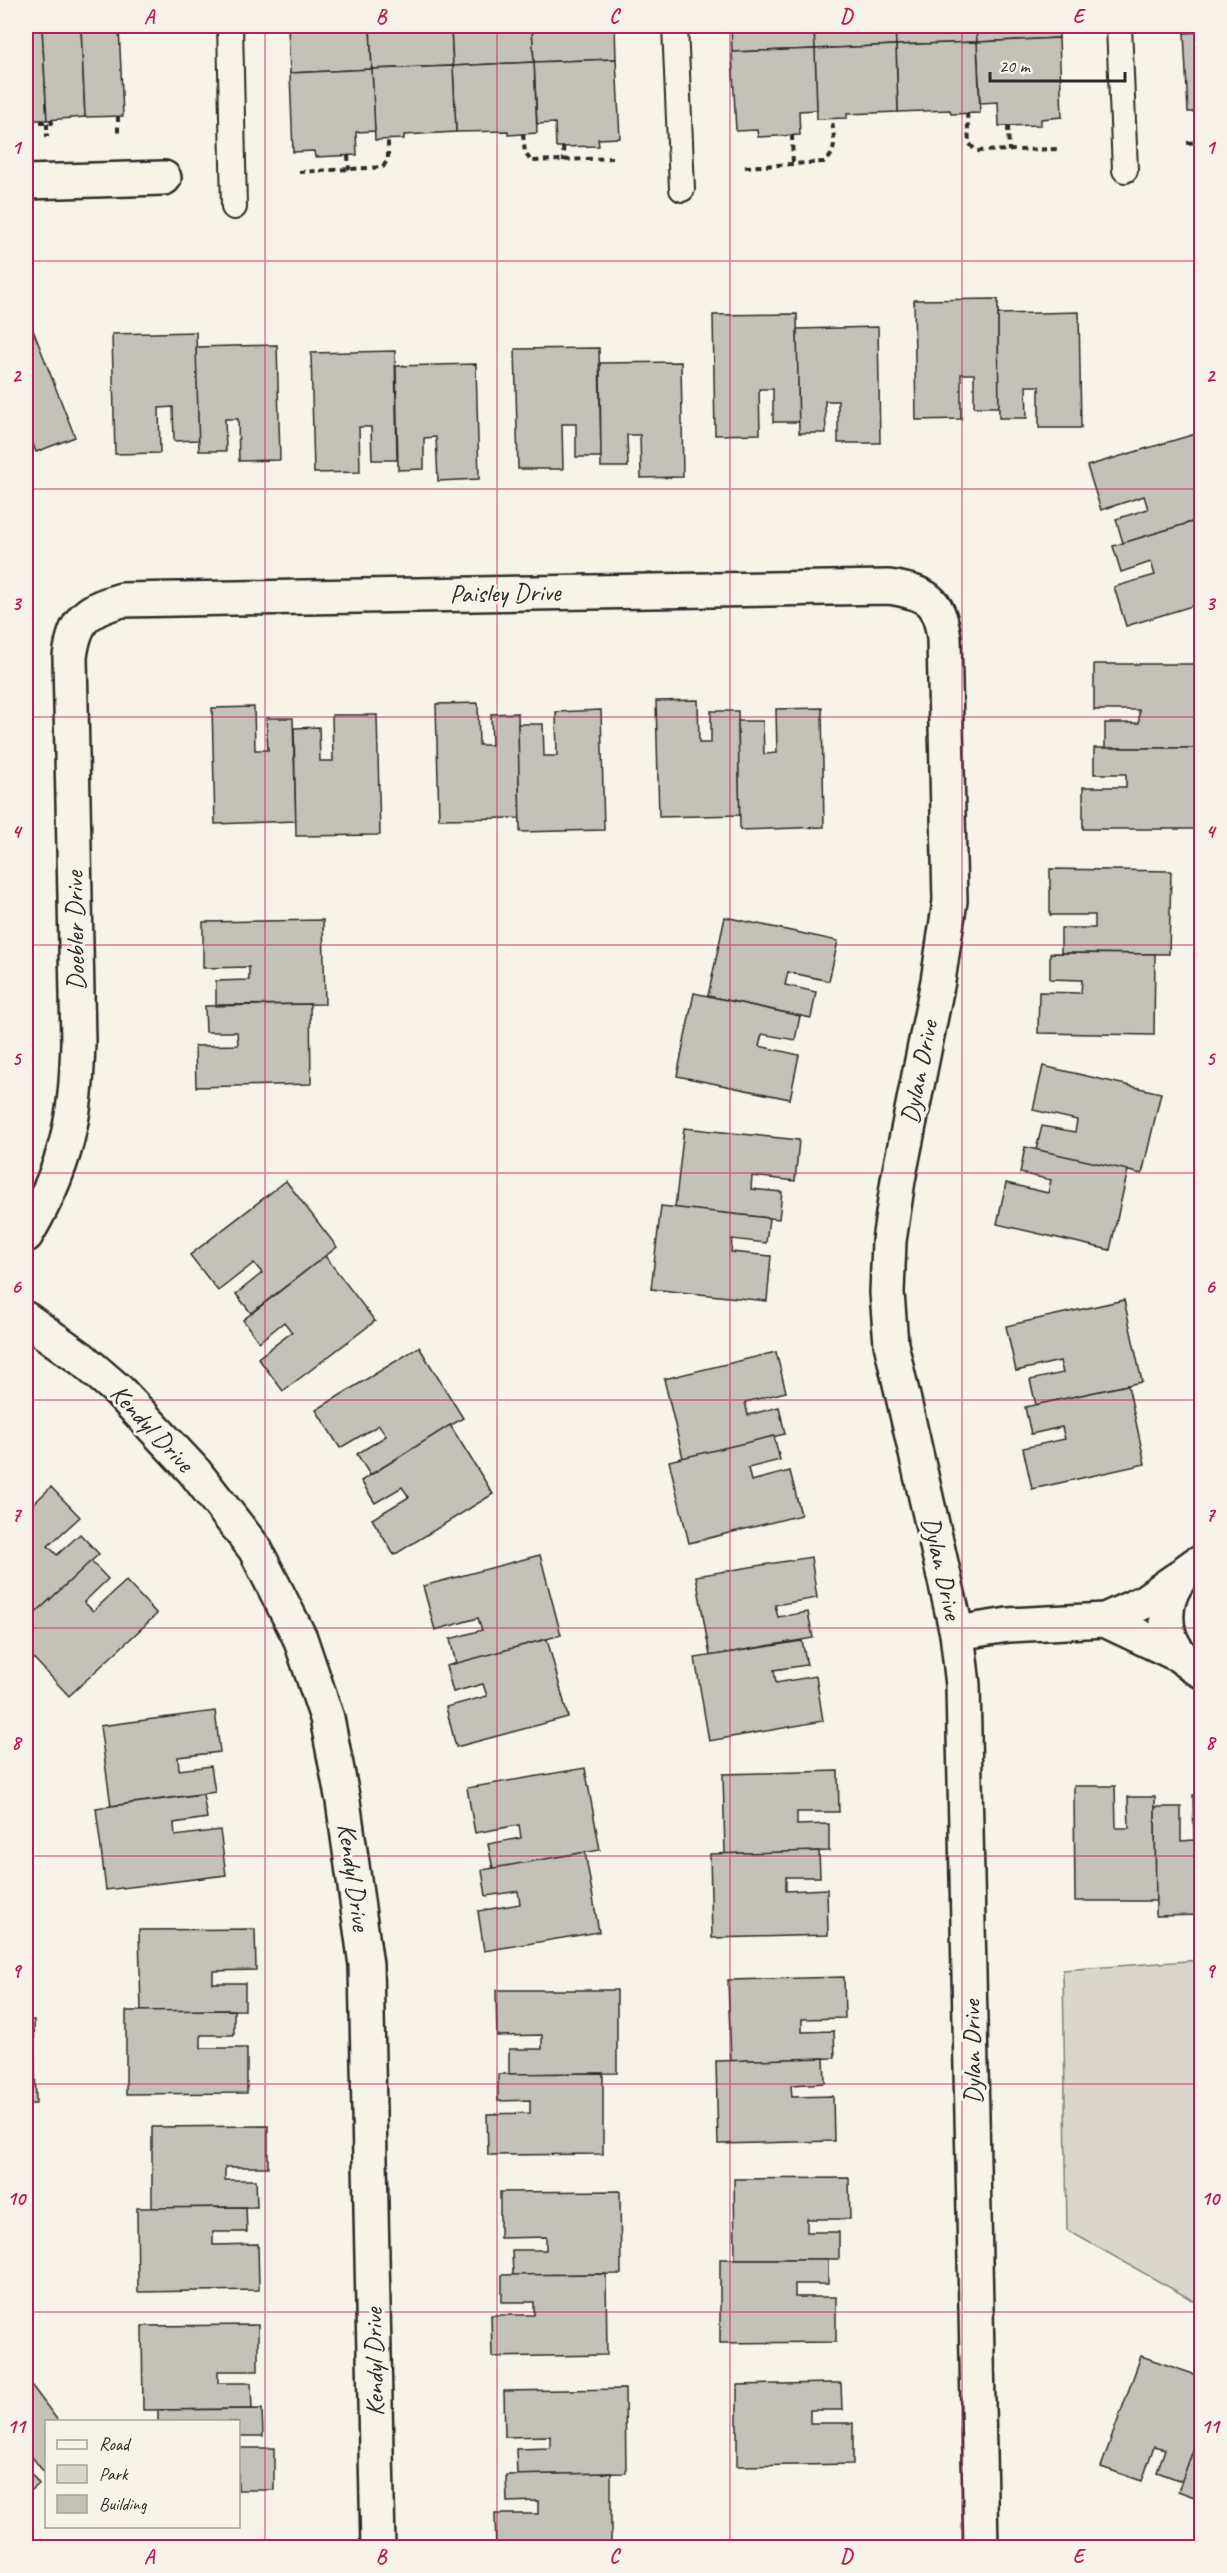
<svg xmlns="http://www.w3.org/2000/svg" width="1227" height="2573" font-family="Caveat,sans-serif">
	<rect width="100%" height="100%" fill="#f7f3e8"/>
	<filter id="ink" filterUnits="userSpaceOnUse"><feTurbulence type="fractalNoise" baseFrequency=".0167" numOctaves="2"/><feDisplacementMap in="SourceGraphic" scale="12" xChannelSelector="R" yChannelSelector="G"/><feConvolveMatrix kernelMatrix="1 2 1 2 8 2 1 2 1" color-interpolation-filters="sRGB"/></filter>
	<g filter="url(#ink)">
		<path fill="#dad6cc" stroke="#82807c" stroke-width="1.5" d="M1201,1960H1202L1201,2305L1067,2230L1063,1970Z"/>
		<g fill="#c4c1b9" stroke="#2b2b2b" stroke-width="1.5">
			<path d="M26,26H42L47,120H26Z"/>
			<path d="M42,26H81L85,117L47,120Z"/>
			<path d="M81,26H119L123,116L85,117Z"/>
			<path d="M288,26H370L372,69L290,73Z"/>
			<path d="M370,26H451L453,66L372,69Z"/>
			<path d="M451,26H532L534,62L453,66Z"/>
			<path d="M532,26H615L616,59L534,62Z"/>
			<path d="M731,26H814L815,49L732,52Z"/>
			<path d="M814,26H895L896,45L815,49Z"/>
			<path d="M895,26H976L977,42L896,45Z"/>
			<path d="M976,26H1059V38L977,42Z"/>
			<path d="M1184,26H1202V32L1184,33Z"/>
			<path d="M1202,32V112H1188L1184,33Z"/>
			<path d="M1059,38L1062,117L1041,119V125L999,126L998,102L980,103L977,42Z"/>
			<path d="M977,42L980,113L951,114L950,110L898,112L896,45Z"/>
			<path d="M896,45L898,112L847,114V118L817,119L815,49Z"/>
			<path d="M815,49L817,110L799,111L800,135L758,137L757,130L736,131L732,52Z"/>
			<path d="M616,59L620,138L598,139L599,146L556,147L555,123L537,124L534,62Z"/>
			<path d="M534,62L537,133L508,135V131L456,132L453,66Z"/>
			<path d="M453,66L456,132L404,135V139L375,140L372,69Z"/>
			<path d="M372,69L375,131L356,132L357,155L315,157L314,151L293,152L290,73Z"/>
			<path d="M998,299L999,407H974V374H961V419L916,420L914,300Z"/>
			<path d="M1079,312L1081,428H1039V386H1026L1027,418H999L998,314Z"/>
			<path d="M797,314L799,422H773V389H759L760,434L715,435L713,315Z"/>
			<path d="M878,327L880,443H838V401H825L826,433H799L797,329Z"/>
			<path d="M33,330L75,437L36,452L26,425V333Z"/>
			<path d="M196,332L199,440L174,441L173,407L159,408L160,453L115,454L112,334Z"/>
			<path d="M277,345L280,460L239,461L238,419H225L226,451H199L196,347Z"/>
			<path d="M599,348L601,457H576V424H562L563,469H518L515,349Z"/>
			<path d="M395,351L397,460H372L371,427H359L360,472L314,473L311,353Z"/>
			<path d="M681,362L683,477L641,478L640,435H627L628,467H601L600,363Z"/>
			<path d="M476,364L479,479L438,481L436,437L424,438V469L398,470L396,366Z"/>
			<path d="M1202,432V519L1123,543L1116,519L1148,509L1144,496L1101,510L1087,466Z"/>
			<path d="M1202,519V603L1126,626L1114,587L1155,575L1151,562L1121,572L1113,546Z"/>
			<path d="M1094,664H1202V748H1105V723H1139V710H1094Z"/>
			<path d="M698,700L699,743H711V711H738L740,815L659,817L656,701Z"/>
			<path d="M478,703L479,745H492L491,714L518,713L520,818L439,819L436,704Z"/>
			<path d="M254,707L255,750H268L266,718H293L296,821L215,824L212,708Z"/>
			<path d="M822,708L824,827L740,830L738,721H763L764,754L777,753L776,709Z"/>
			<path d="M601,710L604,830L520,832L518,724H543L544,756H557L556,712Z"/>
			<path d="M332,715H377L380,835L296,836L294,728L319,727L320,761H333Z"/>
			<path d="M1094,748H1199V829H1083V787H1126V774H1094Z"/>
			<path d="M1050,869L1171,871L1169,954L1061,953V928H1095V915H1050Z"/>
			<path d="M725,917L838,941L829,981L788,972L785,985L816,992L811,1018L708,996Z"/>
			<path d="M323,920L325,1004L216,1005V981L249,980V967L203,968V922Z"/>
			<path d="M1050,953L1155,954L1154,1035L1038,1033L1039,992L1081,993L1082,980L1050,979Z"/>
			<path d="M694,993L800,1016L795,1040L762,1034L759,1046L799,1055L790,1099L677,1076Z"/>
			<path d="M310,1004L311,1084L196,1087L195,1046L238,1045L237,1032H206L205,1006Z"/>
			<path d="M1043,1066L1161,1093L1142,1174L1036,1150L1042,1126L1075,1132L1077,1120L1033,1110Z"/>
			<path d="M684,1128L799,1140L795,1181L752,1176L751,1189L782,1192L779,1219L675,1208Z"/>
			<path d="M1025,1147L1128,1170L1110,1250L997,1224L1006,1183L1048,1193L1051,1180L1020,1173Z"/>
			<path d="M286,1181L337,1247L251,1313L236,1294L262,1273L254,1263L218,1291L190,1255Z"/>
			<path d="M661,1206L769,1218L766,1243L732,1239L731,1252L771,1256L767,1301L651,1289Z"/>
			<path d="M325,1256L375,1321L283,1391L258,1358L292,1332L284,1322L259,1342L243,1320Z"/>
			<path d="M1124,1300L1142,1382L1036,1405L1030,1380L1063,1373L1060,1361L1016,1371L1006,1326Z"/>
			<path d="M419,1347L463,1418L370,1475L357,1454L386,1436L379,1425L340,1448L316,1410Z"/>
			<path d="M776,1352L786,1392L745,1402L748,1415L779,1407L785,1434L683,1458L664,1379Z"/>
			<path d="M1128,1385L1145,1464L1032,1489L1023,1448L1065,1439L1062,1427L1031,1434L1025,1407Z"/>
			<path d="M450,1425L493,1494L394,1555L372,1519L409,1497L402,1487L375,1503L361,1481Z"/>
			<path d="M774,1436L780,1460L748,1468L751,1481L790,1471L801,1515L689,1543L669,1461Z"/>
			<path d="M51,1487L80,1517L48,1546L57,1555L80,1534L99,1554L26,1622V1511Z"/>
			<path d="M540,1555L561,1635L456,1664L450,1639L482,1630L478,1618L435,1630L423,1586Z"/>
			<path d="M811,1557L817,1598L775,1605L778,1617L808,1612L813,1638L710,1656L696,1576Z"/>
			<path d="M91,1561L108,1579L84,1602L93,1611L126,1581L157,1614L69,1696L26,1650V1622Z"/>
			<path d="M547,1639L568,1717L456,1747L446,1707L487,1696L483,1684L453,1692L446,1666Z"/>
			<path d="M802,1641L807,1665L774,1670L776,1683L816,1676L823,1721L709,1741L695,1658Z"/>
			<path d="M215,1711L220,1752L178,1757L179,1770L211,1766L215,1792L111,1806L100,1726Z"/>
			<path d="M585,1768L600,1850L493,1869L488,1844L521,1838L519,1825L475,1833L467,1788Z"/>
			<path d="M838,1771L839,1812H797V1825L829,1824V1851L725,1854L723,1774Z"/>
			<path d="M1074,1786H1115L1116,1828H1129L1128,1797H1155L1156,1901H1075Z"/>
			<path d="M203,1794L207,1818L174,1823L175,1836L220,1830L226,1875L106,1890L96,1808Z"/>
			<path d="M1193,1795H1202V1915L1156,1916L1155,1807H1181V1841L1194,1840Z"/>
			<path d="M819,1851L820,1877H786V1891L827,1889L828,1935L712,1938L710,1854Z"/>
			<path d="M585,1852L599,1932L484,1951L478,1911L520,1904L518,1891L486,1896L482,1870Z"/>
			<path d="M255,1929L256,1970L213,1971V1983H245V2010L141,2011L139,1930Z"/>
			<path d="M844,1977L845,2018L802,2019V2032L834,2031L835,2058L731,2061L728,1980Z"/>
			<path d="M496,1990H617V2073L509,2074V2049H542V2035L497,2036Z"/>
			<path d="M234,2010V2035H201V2048H247V2093L126,2094V2011Z"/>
			<path d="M26,2020H34L36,2104H26Z"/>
			<path d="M824,2058L825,2083L791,2085L792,2097L833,2096L834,2141L718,2144L716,2061Z"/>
			<path d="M603,2073V2154L488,2155L487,2114L530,2113V2100L498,2101V2074Z"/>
			<path d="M268,2126V2167H225V2180H256L257,2207L152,2208V2127Z"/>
			<path d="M849,2178L850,2219H807V2232H839V2259H735L734,2179Z"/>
			<path d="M620,2191L621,2274L513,2275L512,2250H546V2237L500,2238V2192Z"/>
			<path d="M246,2207L247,2232H213V2245L258,2244L259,2290L138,2292L137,2208Z"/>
			<path d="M720,2259H828V2284H795V2297H836V2342L720,2343Z"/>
			<path d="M606,2274L607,2355L492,2357L491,2315H534V2302H502V2275Z"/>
			<path d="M258,2325V2371H218V2383H251L252,2409L143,2410L142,2326Z"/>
			<path d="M1141,2356L1202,2377V2426L1182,2481L1157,2472L1165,2449L1154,2446L1142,2481L1101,2467Z"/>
			<path d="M26,2378L59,2422H46V2475L33,2458L26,2464Z"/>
			<path d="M831,2383H841L842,2410H810V2423H853V2464L737,2466V2385Z"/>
			<path d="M625,2389L626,2473L517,2475L516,2449L550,2448V2436L505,2437L504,2391Z"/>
			<path d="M262,2409L263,2436H238V2422H158V2410Z"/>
			<path d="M1202,2426V2500L1178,2491Z"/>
			<rect x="238" y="2448" width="36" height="42"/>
			<path d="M26,2466L39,2484L26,2495Z"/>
			<path d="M611,2473V2548H496L495,2514H538V2501L507,2502L506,2475Z"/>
		</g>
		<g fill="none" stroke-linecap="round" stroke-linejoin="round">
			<defs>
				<g id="lane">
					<path d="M230,26L234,207"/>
					<path d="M675,26L682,189"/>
					<path d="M1119,26L1125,170"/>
				</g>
				<g id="street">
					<path d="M26,182L164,178"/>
					<path d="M26,1235C45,1203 63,1163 70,1126C76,1099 77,1070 78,1042L70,657C75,619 86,610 122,600L889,587C926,593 939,599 944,638L950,901L938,981L898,1180L889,1241L887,1293L891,1344L957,1633L963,1685L981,2548"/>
					<path d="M26,1319L82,1359L119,1391L194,1471L255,1549L300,1638L327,1718L343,1801L366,1965L378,2548"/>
					<path d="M1202,1561C1156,1582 1154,1650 1202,1671"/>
					<path d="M1105,1620L1179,1655"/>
					<path d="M957,1633L1008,1625L1105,1620L1144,1602L1177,1579"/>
				</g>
			</defs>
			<use href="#lane" stroke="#2b2b2b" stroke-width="28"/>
			<use href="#street" stroke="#2b2b2b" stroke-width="38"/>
			<g stroke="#2b2b2b" stroke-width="4" stroke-dasharray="6 4.5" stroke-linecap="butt">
				<path d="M967,113L969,143L976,151L1057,149"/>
				<path d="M118,116V134"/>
				<path d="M42,120V123H52L51,119"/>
				<path d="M47,123V137"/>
				<path d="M1008,126L1009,151"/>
				<path d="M523,134L525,153L531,161L615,158"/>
				<path d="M792,135L793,165"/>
				<path d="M1187,143L1202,142"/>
				<path d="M563,147L564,161"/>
				<path d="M348,155L349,170"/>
				<path d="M745,167L824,162C839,153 833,134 832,119"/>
				<path d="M299,172L383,167L388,159V139"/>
			</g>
			<use href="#lane" stroke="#f7f3e8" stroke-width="24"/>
			<use href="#street" stroke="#f7f3e8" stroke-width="33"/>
		</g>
	</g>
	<path fill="none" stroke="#c2185b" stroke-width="1.5" stroke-opacity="0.55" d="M265,26V2548M497,26V2548M730,26V2548M962,26V2548M26,261H1202M26,489H1202M26,717H1202M26,945H1202M26,1173H1202M26,1400H1202M26,1628H1202M26,1856H1202M26,2084H1202M26,2312H1202"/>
	<g text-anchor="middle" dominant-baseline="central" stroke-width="6" stroke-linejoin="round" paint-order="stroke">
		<g font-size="26" fill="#2b2b2b" stroke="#f7f3e8">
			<text transform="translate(505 593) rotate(-1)">Paisley Drive</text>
			<text transform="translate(75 931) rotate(-91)">Doebler Drive</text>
			<text transform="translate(919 1072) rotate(-79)">Dylan Drive</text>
			<text transform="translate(152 1428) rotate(47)">Kendyl Drive</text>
			<text transform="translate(942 1568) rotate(77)">Dylan Drive</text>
			<text transform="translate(354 1877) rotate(82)">Kendyl Drive</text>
			<text transform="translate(972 2052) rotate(-91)">Dylan Drive</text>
			<text transform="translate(374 2362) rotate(-91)">Kendyl Drive</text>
		</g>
	</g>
	<rect width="1227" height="2573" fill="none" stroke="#f7f3e8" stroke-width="66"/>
	<rect x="45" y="2420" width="195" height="108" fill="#f7f3e8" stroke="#a5a39c" stroke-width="1.5"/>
	<rect x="57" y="2440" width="30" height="9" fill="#f7f3e8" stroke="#a5a39c" stroke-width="1.5"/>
	<text x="99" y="2450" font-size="18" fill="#2b2b2b">Road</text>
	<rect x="57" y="2465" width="30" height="18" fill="#dad6cc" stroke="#a5a39c" stroke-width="1.5"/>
	<text x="99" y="2480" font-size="18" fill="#2b2b2b">Park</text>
	<rect x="57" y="2495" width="30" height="18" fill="#c4c1b9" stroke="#a5a39c" stroke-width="1.5"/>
	<text x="99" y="2510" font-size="18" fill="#2b2b2b">Building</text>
	<path d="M990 72v9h135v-9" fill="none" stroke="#2b2b2b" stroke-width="3"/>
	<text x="999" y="72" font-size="18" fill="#2b2b2b" stroke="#f7f3e8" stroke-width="4.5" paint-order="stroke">20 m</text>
	<rect x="33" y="33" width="1161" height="2507" fill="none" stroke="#c2185b" stroke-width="2"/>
	<g font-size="20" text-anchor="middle" font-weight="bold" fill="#c2185b">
		<text x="149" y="23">A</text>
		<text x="381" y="23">B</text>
		<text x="614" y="23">C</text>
		<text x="846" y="23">D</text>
		<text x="1078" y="23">E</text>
		<text x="16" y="154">1</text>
		<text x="1210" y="154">1</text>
		<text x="16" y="382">2</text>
		<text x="1210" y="382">2</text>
		<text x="16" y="610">3</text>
		<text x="1210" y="610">3</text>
		<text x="16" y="838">4</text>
		<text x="1210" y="838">4</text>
		<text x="16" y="1065">5</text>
		<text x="1210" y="1065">5</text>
		<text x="16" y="1293">6</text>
		<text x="1210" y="1293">6</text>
		<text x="16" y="1521">7</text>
		<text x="1210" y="1521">7</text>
		<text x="16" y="1749">8</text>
		<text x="1210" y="1749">8</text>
		<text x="16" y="1977">9</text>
		<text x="1210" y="1977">9</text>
		<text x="16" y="2205">10</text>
		<text x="1210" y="2205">10</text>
		<text x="16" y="2433">11</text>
		<text x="1210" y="2433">11</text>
		<text x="149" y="2563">A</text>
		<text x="381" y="2563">B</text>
		<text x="614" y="2563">C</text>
		<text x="846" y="2563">D</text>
		<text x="1078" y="2563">E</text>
	</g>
</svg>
